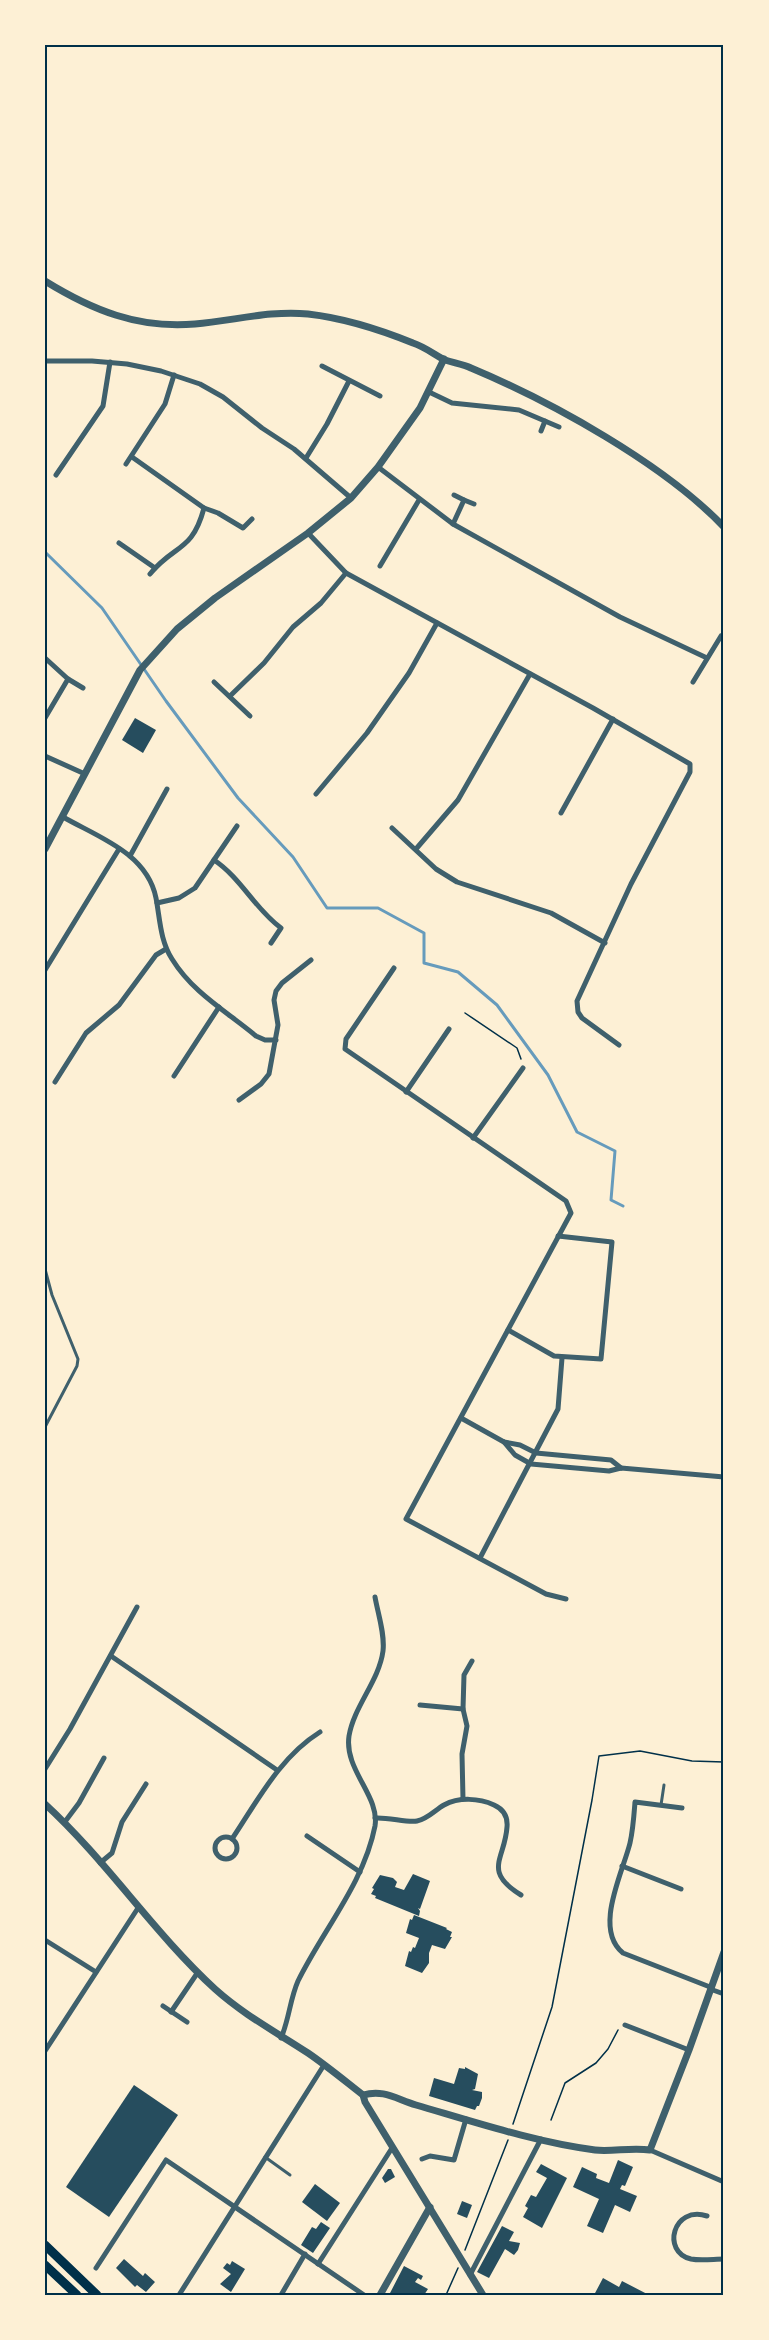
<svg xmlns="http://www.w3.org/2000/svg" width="769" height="2340" font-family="'DejaVu Sans',sans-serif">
	<rect width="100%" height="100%" fill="#fdf0d5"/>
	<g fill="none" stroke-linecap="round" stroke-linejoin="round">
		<path stroke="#669bbc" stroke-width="3" d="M45,552L102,608L166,701L238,798L293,857L327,908H378L424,933V963L458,972L497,1005L548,1075L577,1132L615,1151L611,1200L623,1206"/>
	</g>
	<g fill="#264d5e">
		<path d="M135,718L156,730L143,753L122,740Z"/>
		<path d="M413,1874L430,1881L420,1909L418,1908L420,1911L419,1916L375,1898L376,1896L371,1894L374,1889L372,1888L380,1875L393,1878L397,1882L395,1887L404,1890Z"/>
		<path d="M414,1915L447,1928L446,1929L452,1932L450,1937H452L445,1949L432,1945L429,1953V1963L422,1973L405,1966L409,1951L411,1952L413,1947L415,1948L419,1938L406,1933L410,1919L412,1920Z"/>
		<path d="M465,2067L478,2074L475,2089L472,2090L482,2092V2098L479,2106H477L475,2110L429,2096L434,2078L454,2084L459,2068L465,2069Z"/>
		<path d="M134,2085L178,2115L109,2217L66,2187Z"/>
		<path d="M618,2160L633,2167L625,2186L622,2185L620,2189L637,2196L630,2212L615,2205L603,2233L587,2226L599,2199L573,2187L582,2167L597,2174L596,2178L609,2183Z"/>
		<path d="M541,2164L567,2178L542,2228L523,2217L528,2208L525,2206L531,2195L536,2197L547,2178L536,2172Z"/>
		<path d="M388,2169H391L395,2177L385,2183L382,2178Z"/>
		<path d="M315,2184L340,2203L327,2221L302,2202Z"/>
		<path d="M462,2201L472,2205L467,2218L457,2214Z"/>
		<path d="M321,2222L330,2228L313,2253L301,2245L312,2227L316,2229Z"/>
		<path d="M502,2226L514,2232L509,2241L520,2243L518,2250L514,2255L505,2249L489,2278L477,2272Z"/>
		<path d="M124,2259L143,2276L145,2273L155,2282L146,2292L137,2285L135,2287L116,2268Z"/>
		<path d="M232,2261L245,2269L231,2292L220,2284L231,2274L223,2268L227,2263L230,2265Z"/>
		<path d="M404,2266L423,2276L421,2280L418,2278L415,2282L428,2289L424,2295H389Z"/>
		<path d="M603,2278L619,2287L622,2281L649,2295H594Z"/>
	</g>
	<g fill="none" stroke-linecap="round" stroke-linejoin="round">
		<g stroke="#003049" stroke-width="1.5">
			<path d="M465,1013L517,1048L521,1059"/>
			<path d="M551,2120L565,2083L596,2063L608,2049L618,2030"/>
			<path d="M513,2124L552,2007L592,1800L599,1756L640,1751L692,1761L724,1762"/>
			<path d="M465,2250L508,2140"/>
			<path d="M446,2295L458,2268"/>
		</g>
		<g stroke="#3f606c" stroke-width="3">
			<path d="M45,1269L52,1295L78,1359L77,1366L45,1427"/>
			<path d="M661,1805L664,1785"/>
			<path d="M265,2157L290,2175"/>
		</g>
		<g stroke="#3f606c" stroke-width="5">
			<path d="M45,361H92L127,364L161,371L200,384L223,397L262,428L294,449L351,498"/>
			<path d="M322,366L380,396"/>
			<path d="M429,392L452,403L519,410L559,427"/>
			<path d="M541,431L545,421"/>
			<path d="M132,457L204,508L218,513L243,528L252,519"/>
			<path d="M306,458L327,424L349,381"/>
			<path d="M126,464L165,404L174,375"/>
			<path d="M378,467L453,524L620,617L707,658"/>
			<path d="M56,475L103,406L110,362"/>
			<path d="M464,500L474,504"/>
			<path d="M453,524L464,500L454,495"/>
			<path d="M308,533L346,573L593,708L690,764V772L631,884L577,1001L578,1012L582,1018L619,1045"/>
			<path d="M119,543L155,568"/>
			<path d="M380,566L419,500"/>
			<path d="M150,574C174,544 192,553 204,508"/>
			<path d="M45,658L68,679L83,688"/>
			<path d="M214,682L250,716"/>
			<path d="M693,682L721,636"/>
			<path d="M230,696L264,663L293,627L321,603L346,573"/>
			<path d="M45,718L68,679"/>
			<path d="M45,756L85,774"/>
			<path d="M316,794L367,733L409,673L437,623"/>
			<path d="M561,813L613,719"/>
			<path d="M63,817C98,837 147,853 156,898C160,919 160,940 172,959C193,993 226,1011 256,1036L265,1040H276"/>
			<path d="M392,828L436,869L457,882L551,913L605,943"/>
			<path d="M416,849L458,800L530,674"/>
			<path d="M130,856L167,789"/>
			<path d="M214,860C241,878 255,909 281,928L271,943"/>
			<path d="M157,903L179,898L195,888L237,826"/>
			<path d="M394,968L346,1039L345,1049L566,1201L571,1213L406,1519L546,1594L566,1599"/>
			<path d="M45,970L119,849"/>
			<path d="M174,1076L219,1007"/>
			<path d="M55,1082L86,1033L119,1005L156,955L166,949"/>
			<path d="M406,1092L449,1029"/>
			<path d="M239,1100L261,1084L269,1074L278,1025L274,1000L276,991L282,983L311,960"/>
			<path d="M473,1138L523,1068"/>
			<path d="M508,1330L554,1356L601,1359L612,1242L558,1236"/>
			<path d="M461,1418L504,1442L520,1445L536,1453L611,1460L621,1468"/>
			<path d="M504,1442L515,1455L531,1464L609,1471L621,1468L724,1477"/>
			<path d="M480,1558L558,1409L562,1358"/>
			<path d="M111,1656L277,1770"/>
			<path d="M420,1705L463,1709"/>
			<path d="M45,1769L70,1729L137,1607"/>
			<path d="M463,1799L462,1754L467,1726L463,1709L464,1675L472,1661"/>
			<path d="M682,1808L635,1802C634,1815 633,1830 630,1843C623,1872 593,1929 623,1953L710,1987"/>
			<path d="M375,1818C388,1817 408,1823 417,1821C428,1819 435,1810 444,1805C459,1797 479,1798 494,1805C503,1809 508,1816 507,1827C505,1859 482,1871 521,1895"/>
			<path d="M64,1823L79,1803L104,1758"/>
			<path d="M307,1836L360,1872"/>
			<circle cx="226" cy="1848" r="11"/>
			<path d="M232,1839C258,1800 280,1757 320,1732"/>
			<path d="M100,1863L112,1853L122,1822L146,1784"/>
			<path d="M622,1866L681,1889"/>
			<path d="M45,1940L96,1972"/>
			<path d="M710,1989L724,1994"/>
			<path d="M163,2006L187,2022"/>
			<path d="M171,2012L198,1972"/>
			<path d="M625,2025L689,2050"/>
			<path d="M281,2038C289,2020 290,1999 298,1981C323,1930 364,1883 375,1826C380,1796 344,1770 349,1736C354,1706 379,1681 383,1651C385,1634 378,1614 375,1597"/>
			<path d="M45,2051L138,1908"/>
			<path d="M650,2150L724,2182"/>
			<path d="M422,2159L430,2156L454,2160L466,2119"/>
			<path d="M707,2216C673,2205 661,2252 691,2259C701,2261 714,2259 724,2259"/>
			<path d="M318,2264L392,2148"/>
			<path d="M96,2268L166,2160L364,2295"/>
			<path d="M470,2275L541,2139"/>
			<path d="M179,2295L324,2065"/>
			<path d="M281,2295L305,2254"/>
		</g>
		<g stroke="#3f606c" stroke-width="7">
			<path d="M45,281C92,310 138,329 195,324C233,321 270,310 308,314C343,318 381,330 413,343C425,347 435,355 445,360C454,363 463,364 471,368C552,402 664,464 724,527"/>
			<path d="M45,849L140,670L177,629L215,598L308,533L351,498L378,467L420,408L444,359"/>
			<path d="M45,1804C107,1861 153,1932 215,1989C244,2015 276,2032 308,2053C327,2066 345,2081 363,2095L365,2102L483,2295"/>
			<path d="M363,2095C384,2089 396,2099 416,2105C471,2121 538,2143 595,2150C613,2152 631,2147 650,2150L689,2050L724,1952"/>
			<path d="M380,2295L430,2207"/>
		</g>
		<g stroke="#003049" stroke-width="9">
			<path d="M45,2245L97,2295"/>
			<path d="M45,2265L77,2295"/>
		</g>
	</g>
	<rect width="769" height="2340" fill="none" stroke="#fdf0d5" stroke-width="93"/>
	<rect x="46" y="46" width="676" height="2248" fill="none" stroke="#003049" stroke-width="2"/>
</svg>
